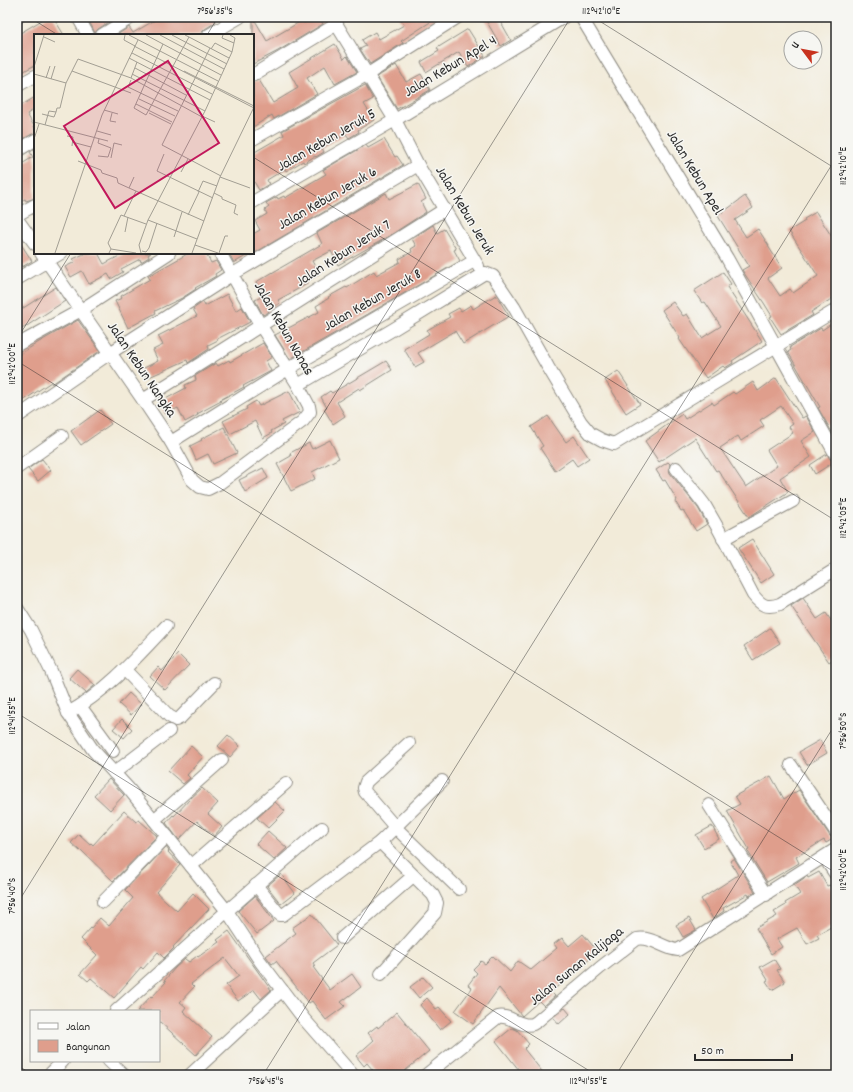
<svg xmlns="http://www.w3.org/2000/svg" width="853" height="1092" font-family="Dekko,sans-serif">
	<rect width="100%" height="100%" fill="#f6f6f2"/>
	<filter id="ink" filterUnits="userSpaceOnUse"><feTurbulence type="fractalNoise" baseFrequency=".025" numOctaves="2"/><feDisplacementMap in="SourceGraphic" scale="8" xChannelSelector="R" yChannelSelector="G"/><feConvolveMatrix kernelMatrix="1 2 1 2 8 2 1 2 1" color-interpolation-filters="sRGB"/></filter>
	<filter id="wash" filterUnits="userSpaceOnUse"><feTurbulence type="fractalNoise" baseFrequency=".012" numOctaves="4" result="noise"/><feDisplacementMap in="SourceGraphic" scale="16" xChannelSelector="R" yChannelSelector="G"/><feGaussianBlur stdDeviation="0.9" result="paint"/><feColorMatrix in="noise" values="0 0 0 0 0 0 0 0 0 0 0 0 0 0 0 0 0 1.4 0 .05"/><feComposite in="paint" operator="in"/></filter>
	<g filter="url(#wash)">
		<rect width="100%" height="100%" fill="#f2ebd9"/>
		<g id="blocks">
			<g fill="#df9e8c" fill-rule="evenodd">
				<path d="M47,17H53L64,35H35V65L17,75V35Z"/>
				<path d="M87,17H117L98,29L95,33Z"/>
				<path d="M160,17H214L216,22L205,29L199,35H117L129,27L133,33Z"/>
				<path d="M253,17L267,41L303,20L304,23L314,17H319L323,24L278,51L253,64Z"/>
				<path d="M399,17H438L401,41L403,43L370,64L360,49L366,46L362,40L375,32L379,39L404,25Z"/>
				<path d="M484,17H498L511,40L501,46Z"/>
				<path d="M468,29L485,56L468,67L459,52L426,72L421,62L439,51L437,48Z"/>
				<path d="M335,44L344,59L347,56L357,72L335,84L325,66L307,78L317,94L274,119L272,115L253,127V82L259,80L273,103L298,88L289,72Z"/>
				<path d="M396,65L406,82L421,74L430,90L397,109L377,77Z"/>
				<path d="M365,85L373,99L364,104L374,120L358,130L359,132L349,138L346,134L322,148L324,152L316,157L315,156L304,163L303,161L286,171L285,169L267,180L269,184L259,190L253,180V153L284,135L282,131Z"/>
				<path d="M17,97L22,105L35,97V109L27,114L35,128V133L17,142Z"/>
				<path d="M384,139L395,157L397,156L403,165L253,254V234L260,230L255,221L267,214L265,210L269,207L266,203L277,197L278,199L284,196L285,198L326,174L323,170L366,145L368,148Z"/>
				<path d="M35,149V198L26,201L25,199L17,203V167L33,157L30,152Z"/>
				<path d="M418,184L426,199L421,202L426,212L386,238L338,265L331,251L312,261L319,274L306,282L307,284L278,300L280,303L268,310L269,312L263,315L255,300L263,296L256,282L322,244L317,233L386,193L389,199Z"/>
				<path d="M745,196L753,208L735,220L746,237L758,229L769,246H768L782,268L768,278L780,296L790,289L793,293L818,276L789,231L805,221L804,219L816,212L832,237L836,234V296L811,312L813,315L781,334L770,317L772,316L764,303L742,270L749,266L718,216Z"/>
				<path d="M433,225L437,233L444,229L456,249L454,250L460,261L290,359L275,335L319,312L316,306L329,298L328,297L346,287L347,288L374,271L376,275L400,262L399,259L412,252L411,249L416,246L412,239Z"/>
				<path d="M17,238L32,261L22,267L17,259Z"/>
				<path d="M86,253H98L104,264L125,253H151L148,255L149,257L141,262L140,259L121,269L123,272L111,279L108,274L89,284L82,271L71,277L65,267L75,262L73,259Z"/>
				<path d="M189,253H206L211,263L216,261L221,270L215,274L216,276L195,288L196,289L182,298L155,311L156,313L128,328L115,301L122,298L121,296L150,279L148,276Z"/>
				<path d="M229,253H251L234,263Z"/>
				<path d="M723,272L731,284L727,287L762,341L732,361L733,363L725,368L723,366L706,378L679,339L680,338L662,310L673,302L683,316L687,314L702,338L721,326L705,302L702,303L694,291Z"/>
				<path d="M56,287L65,301L22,329L17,322V312Z"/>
				<path d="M227,294L236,311L242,307L250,322L217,339L218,340L208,345L209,349L188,363L187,360L147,378L142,369L158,361L153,350L163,345L158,336L197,316L193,309L203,302L205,306Z"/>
				<path d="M496,295L509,316L463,344L455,331L418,353L424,362L415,367L404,349L429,334L427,330L450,317L448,314L459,308L461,311L471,305L473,309Z"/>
				<path d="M78,320L100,351L52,384L51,382L17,405V356L39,342Z"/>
				<path d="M831,324L836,331V439L818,408L820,407L788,352L791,350L790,347L821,328L822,330Z"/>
				<path d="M263,343L272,357L266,361L271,371L243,386L244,387L220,400L221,401L197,414L198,415L185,422L178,408L166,414L160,402L186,388L185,385L196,380L195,376L216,363L218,366L229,360L230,362Z"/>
				<path d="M386,361L392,370L360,390L359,388L337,402L345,416L333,424L324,409L327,408L321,397L330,391L332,393Z"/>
				<path d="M618,371L640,404L626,413L605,380Z"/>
				<path d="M776,378L802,418L806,416L815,432L801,441L811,457L780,478L788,492L749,517L718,470L716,471L695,438L659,462L645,441L682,414L685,419L712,402L714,405L733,392L735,394L753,382L758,391ZM781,406L793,424L789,427L793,433L767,450L777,466L746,487L720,448L738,436L741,441L764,426L760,420Z"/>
				<path d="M289,391L300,412L282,421L284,424L271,431L272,433L263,438L255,421L230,434L223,421L247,409L246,407L256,401L259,406Z"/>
				<path d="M100,410L111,424L81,445L71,431Z"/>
				<path d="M548,416L566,442L574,436L589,458L577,466L572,459L555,471L540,448L543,446L531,427Z"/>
				<path d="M224,427L237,453L213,464L208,454L196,460L190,446L202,440L201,439Z"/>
				<path d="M330,440L339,458L312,472L315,479L291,491L277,464L291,456L290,453L309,443L312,449Z"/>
				<path d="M827,454L830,459L834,462L815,474L810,465Z"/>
				<path d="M42,459L51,470L38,481L28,469Z"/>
				<path d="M668,462L670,464L669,469L670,473L698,508L707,524L696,531L683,510L681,511L675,501L677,500L665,480L663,481L656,470Z"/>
				<path d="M263,468L268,478L245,492L239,480Z"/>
				<path d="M752,539L774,574L761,583L738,548Z"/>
				<path d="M803,598L817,619L826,613L836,628V657L829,662L791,606Z"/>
				<path d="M770,628L780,643L753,660L744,646Z"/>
				<path d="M178,654L189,665L165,690L150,676L158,667L162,671Z"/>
				<path d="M77,669L95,685L86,693L69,678Z"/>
				<path d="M129,693L141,704L131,715L119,704Z"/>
				<path d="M122,719L132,729L124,738L113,729Z"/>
				<path d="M228,735L240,746L230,757L218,746Z"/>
				<path d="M820,740L827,753L807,765L799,752Z"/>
				<path d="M191,746L203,757L187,775L190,778L183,784L168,771Z"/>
				<path d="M771,776L784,799L799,790L830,836L833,839L826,843L824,840L796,857L799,863L767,882L747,850L749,849L727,811L740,804L735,796Z"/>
				<path d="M109,779L124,795L110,810L94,795Z"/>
				<path d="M202,788L218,803L208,814L222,827L214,836L197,821L179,840L166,823L173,815L174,816L191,798Z"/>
				<path d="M275,802L285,811L268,828L257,818Z"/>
				<path d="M124,811L136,822L139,820L157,836L113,881L81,850L80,851L71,843L79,834L90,844L91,843L93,845Z"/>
				<path d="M712,826L719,839L704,848L696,835Z"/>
				<path d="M268,831L287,848L274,860L256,844Z"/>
				<path d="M166,847L169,851L168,852L180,865L156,892L177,911L193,893L209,909L173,947L174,948L164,958L158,952L143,969L141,967L114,998L91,978L88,981L80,974L97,955L81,939L100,918L109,926L133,898L125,890Z"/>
				<path d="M734,858L755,892L749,896L748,894L723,908L724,911L713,919L701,899L738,875L730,861Z"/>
				<path d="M819,872L827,886L830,885L836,895V924L817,935L819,938L807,944L797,928L777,939L782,947L771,954L756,928L777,916L774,912L786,905L785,903L800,894L794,885L807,876L808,878Z"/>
				<path d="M281,874L295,893L281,904L267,886Z"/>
				<path d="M255,896L274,921L257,934L238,911Z"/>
				<path d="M312,914L337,945L313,963L315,966L313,967L330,990L352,974L361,987L341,1002L345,1006L326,1020L312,1001L309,1003L276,961L272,964L266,956L296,933L292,928Z"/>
				<path d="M689,918L696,930L683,937L676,925Z"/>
				<path d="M229,931L271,990L261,999L254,990L238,1001L226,985L239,976L225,958L191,984L194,987L180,1002L186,1007L183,1011L212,1037L196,1055L159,1021V1011H137L151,996L152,997L166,982L164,981L175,968L185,959L189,962L197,956L198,957L219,942L217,940Z"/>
				<path d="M583,934L598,952L551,992L555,996L544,1006L539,1001L522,1016L499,988L473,1024L455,1011L472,988L468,985L477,973L473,969L481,961L485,964L493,956L510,972L518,961L531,970L557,948L554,944L562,938L569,946Z"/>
				<path d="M774,959L780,969L777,970L785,982L772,990L766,981L768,980L760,967Z"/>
				<path d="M423,977L432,987L419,998L410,987Z"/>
				<path d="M427,998L436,1009L439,1007L451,1021L440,1030L420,1005Z"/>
				<path d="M565,1008L570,1014L559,1024L553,1017Z"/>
				<path d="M397,1012L429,1051L400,1075H377L367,1063L364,1066L356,1056L374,1040L368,1033L377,1026L378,1028Z"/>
				<path d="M512,1028L517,1030L529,1044L524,1049L545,1075H523L496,1041Z"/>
			</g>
		</g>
	</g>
	<g filter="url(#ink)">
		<use href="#blocks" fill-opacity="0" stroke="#8e8b82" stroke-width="1"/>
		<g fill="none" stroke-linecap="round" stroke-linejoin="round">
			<defs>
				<g id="street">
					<path d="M17,17H18"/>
					<path d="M78,17L88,35"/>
					<path d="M332,17L395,120L418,165L478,266"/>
					<path d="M581,17L727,258L836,455"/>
					<path d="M102,35L132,17"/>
					<path d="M209,35L240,17"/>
					<path d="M253,75L337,24"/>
					<path d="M17,86L35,76"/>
					<path d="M253,139L368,74L458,17"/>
					<path d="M17,151L35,140"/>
					<path d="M253,202L395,120L564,17"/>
					<path d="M17,215L35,205"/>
					<path d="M17,219L35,244"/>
					<path d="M41,253L143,400L171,442L192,480L200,487L208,489L220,483L303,421L310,412L309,406L298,385L261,326L220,253"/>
					<path d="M485,273L493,276L514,307L548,367L581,422L591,434L602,440L614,444L836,310"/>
					<path d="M17,279L61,253"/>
					<path d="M17,345L81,310L169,253"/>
					<path d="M298,385L392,330L485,273"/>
					<path d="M143,400L445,209"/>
					<path d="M17,417L110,353L233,274L418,165"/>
					<path d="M171,442L288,369L474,261"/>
					<path d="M17,468L62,436"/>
					<path d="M676,468L704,504L719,530L753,595C761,605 766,609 780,604L836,569"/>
					<path d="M723,539L793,501"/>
					<path d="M17,608L31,630L51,671L68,713L93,750L128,788L154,820L227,911L260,961L304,1019L353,1075"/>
					<path d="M125,670L169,716L176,720L180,718L214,683"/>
					<path d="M80,706L113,751"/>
					<path d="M68,713C106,692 137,657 166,626"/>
					<path d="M409,743L366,782L364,788L365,792L395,827L459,889"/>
					<path d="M791,765L836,832"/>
					<path d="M114,773L169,731"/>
					<path d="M709,805L766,895"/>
					<path d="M154,820L222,760"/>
					<path d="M380,842L442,781"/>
					<path d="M824,857L836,875"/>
					<path d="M191,866L286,783"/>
					<path d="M256,885L280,915H283L380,842L433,895L437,903L435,913L381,974"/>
					<path d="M103,902L167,836"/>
					<path d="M342,938L413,876"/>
					<path d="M116,1011L227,911L322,828"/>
					<path d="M109,1061L124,1075"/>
					<path d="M49,1075L63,1061"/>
					<path d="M190,1075L282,990"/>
					<path d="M426,1075L498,1017C510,1014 520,1028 533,1024C535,1023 539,1020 541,1018L601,967L637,939C652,936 664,949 678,950L836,849"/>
				</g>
			</defs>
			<use href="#street" stroke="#8e8b82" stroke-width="14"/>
			<use href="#street" stroke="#fff" stroke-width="12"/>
		</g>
	</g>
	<path fill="none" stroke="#2b2b2b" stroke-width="1" stroke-opacity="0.45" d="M29,17L58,35M593,17L836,169M207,35L218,17M253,157L836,521M17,339L71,253M17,361L836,873M17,713L596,1075M17,904L571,17M17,1065L33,1075M263,1075L836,158M616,1075L836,723"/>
	<g text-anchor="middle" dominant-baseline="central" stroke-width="3" stroke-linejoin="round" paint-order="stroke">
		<g font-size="15" fill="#2b2b2b" stroke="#f6f6f2">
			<text transform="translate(451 67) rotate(-31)">Jalan Kebun Apel 4</text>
			<text transform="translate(327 141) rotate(-30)">Jalan Kebun Jeruk 5</text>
			<text transform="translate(694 173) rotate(59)">Jalan Kebun Apel</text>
			<text transform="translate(328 199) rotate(-30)">Jalan Kebun Jeruk 6</text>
			<text transform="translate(464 211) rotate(59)">Jalan Kebun Jeruk</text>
			<text transform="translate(344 254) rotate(-33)">Jalan Kebun Jeruk 7</text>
			<text transform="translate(373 301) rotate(-30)">Jalan Kebun Jeruk 8</text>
			<text transform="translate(283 329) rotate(60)">Jalan Kebun Nanas</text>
			<text transform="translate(141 370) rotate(56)">Jalan Kebun Nangka</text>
			<text transform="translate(577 967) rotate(-39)">Jalan Sunan Kalijaga</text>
		</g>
	</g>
	<g transform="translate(34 34)">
		<rect width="220" height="220" fill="#f2ebd9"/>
		<path fill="none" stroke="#a29e93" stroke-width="1" d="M91,1L90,6L101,12M95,1L184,47M112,1L187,41M126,1L190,35M138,1L193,30M189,1L188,4L200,9M10,3L21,8M155,3L195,24M129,10L100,74L112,81L155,3L151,1M100,12L220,74M176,14L128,111L187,142M177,15L181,9L198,18M98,19L178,60M95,24L176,66M0,33L10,1M101,34L152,61M38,37L97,59M150,37L220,72M0,40L32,49M98,40L171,77M12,44L16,32M97,44L103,28M17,45L21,32M97,46L94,53L144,77M105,65L141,82M102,70L138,88M70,76L84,80M78,79L76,87L82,88M115,79L137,90M8,80L20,83L22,78M168,82L181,88M0,88L74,107M11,91L15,77L22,78L23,74H26L32,49L44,25L97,44L168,83M63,97L77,101M33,102L39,103L38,112M0,105L5,90M38,108L57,113M130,120L123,137L179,164M64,122L74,123L77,114L64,109L65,105M77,124L80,109L88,111M44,127L67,136L68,139L83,144L84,149L95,154L170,187M147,138L154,125M186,143L216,154M95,154L100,143M164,158L169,147L183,152M180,159L188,163V165L202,171L200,179L204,181M154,181L165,158M90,182L102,157M114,186L163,205M91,198L94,183M140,203L148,178M161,211L184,219M77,215L74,209L87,181L112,190M108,217L112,218L115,214L123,189M21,219L68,81L104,6M75,219L77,215L102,219M107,219L105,211L114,186L171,77L198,18L201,4L196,1M158,219L186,143L220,73M185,219L191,202H194"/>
		<path fill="#c2185b" fill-opacity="0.15" stroke="#c2185b" stroke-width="2" d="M134,27L185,109L81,174L30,92Z"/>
		<rect width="220" height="220" fill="none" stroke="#2b2b2b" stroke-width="2"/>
	</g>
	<rect width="853" height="1092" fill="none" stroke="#f6f6f2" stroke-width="44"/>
	<rect x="30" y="1010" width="130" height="52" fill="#f6f6f2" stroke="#a5a5a2"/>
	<rect x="38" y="1023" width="20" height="6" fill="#ffffff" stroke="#a5a5a2"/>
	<text x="66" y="1030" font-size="12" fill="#2b2b2b">Jalan</text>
	<rect x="38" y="1040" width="20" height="12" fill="#df9e8c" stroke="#a5a5a2"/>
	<text x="66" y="1050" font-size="12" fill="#2b2b2b">Bangunan</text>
	<g transform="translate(803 50) rotate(302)"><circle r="19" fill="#f6f6f2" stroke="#a5a5a2"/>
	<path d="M0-3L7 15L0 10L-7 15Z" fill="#c8321e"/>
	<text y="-6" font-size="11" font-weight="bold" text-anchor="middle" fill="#2b2b2b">U</text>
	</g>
	<path d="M695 1054v6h97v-6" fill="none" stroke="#2b2b2b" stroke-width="2"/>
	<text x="701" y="1054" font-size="12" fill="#2b2b2b" stroke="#f6f6f2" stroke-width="3" paint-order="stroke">50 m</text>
	<rect x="22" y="22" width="809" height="1048" fill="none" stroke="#2b2b2b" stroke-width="1.5"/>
	<g font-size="10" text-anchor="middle" fill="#2b2b2b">
		<text x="215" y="14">7°56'35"S</text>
		<text x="601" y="14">112°42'10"E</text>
		<text transform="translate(842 166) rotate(-90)" y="4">112°42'10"E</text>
		<text transform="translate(11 364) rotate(-90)" y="4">112°42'00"E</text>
		<text transform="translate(842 518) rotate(-90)" y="4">112°42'05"E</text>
		<text transform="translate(11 716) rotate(-90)" y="4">112°41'55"E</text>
		<text transform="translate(842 731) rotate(-90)" y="4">7°56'50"S</text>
		<text transform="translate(842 870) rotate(-90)" y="4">112°42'00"E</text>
		<text transform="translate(11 896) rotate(-90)" y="4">7°56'40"S</text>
		<text x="266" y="1084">7°56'45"S</text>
		<text x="588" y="1084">112°41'55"E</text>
	</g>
</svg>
